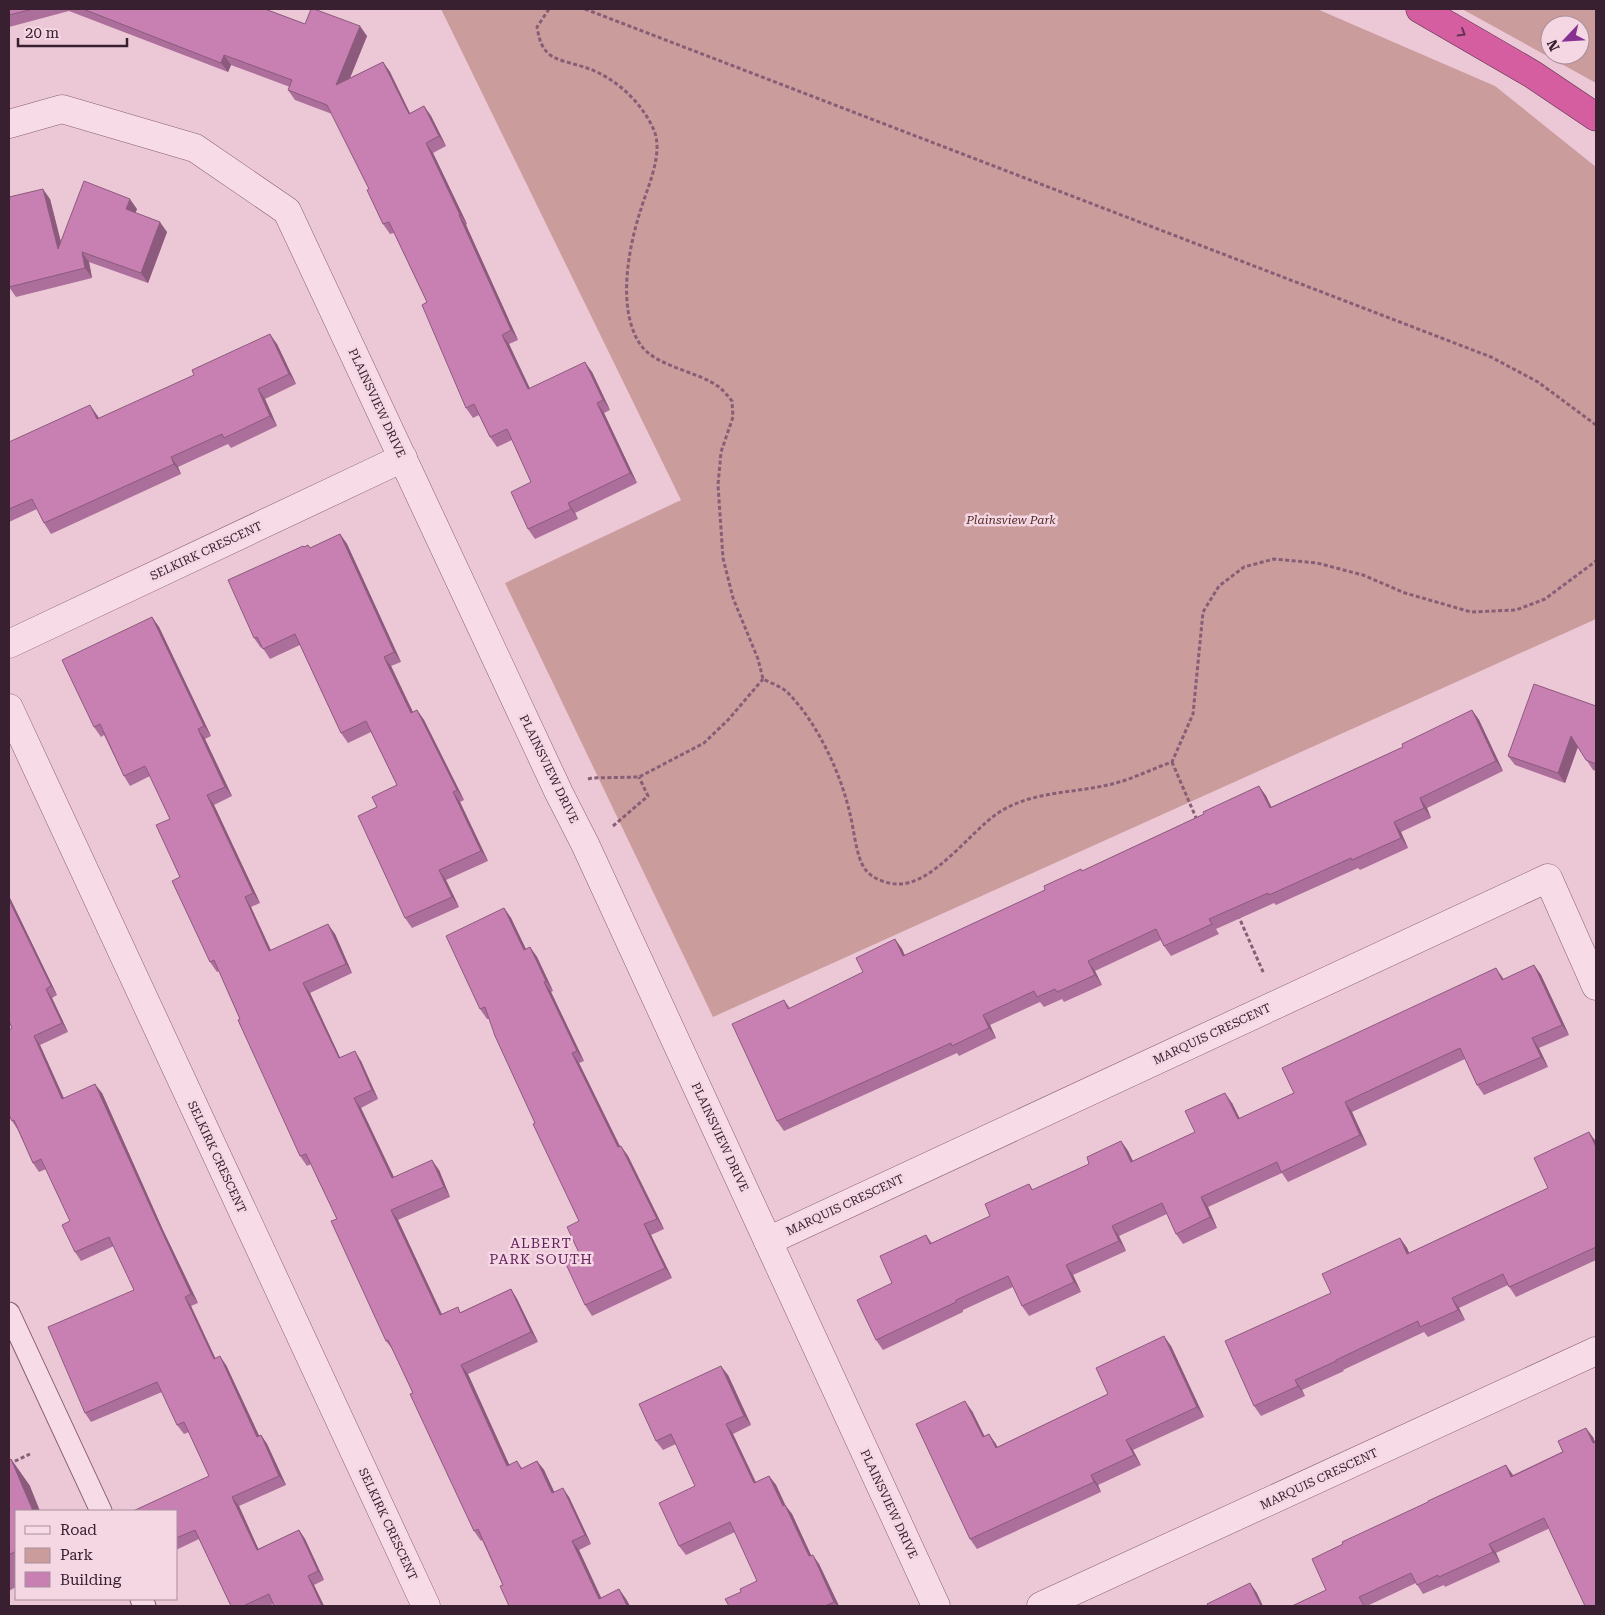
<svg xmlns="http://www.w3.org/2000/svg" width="1605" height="1615" font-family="'Roboto Serif',serif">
	<rect width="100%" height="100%" fill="#ecc8d7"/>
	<g fill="#ca9c9c" fill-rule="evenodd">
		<path d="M441,9H1317L1495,86L1596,167V619L713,1017L505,583L681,500Z"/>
		<path d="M1462,9H1596V83ZM1550,25H1580V55H1550Z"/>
	</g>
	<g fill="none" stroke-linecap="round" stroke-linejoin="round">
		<defs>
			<g id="service">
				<path d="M9,1313L101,1511"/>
				<path d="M141,1599L145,1606"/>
			</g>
			<g id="minor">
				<path d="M9,124L62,109L195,148L287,211L559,793L585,844L936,1606"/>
				<path d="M9,644L403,458"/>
				<path d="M9,708L426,1606"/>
				<path d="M768,1241L1548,878L1596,986"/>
				<path d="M1041,1606L1596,1351"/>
			</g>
			<path id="motorway" d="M1420,9L1532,74L1596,117"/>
		</defs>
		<use href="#service" stroke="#875e76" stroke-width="23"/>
		<use href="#minor" stroke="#875e76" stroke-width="29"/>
		<use href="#motorway" stroke="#553249" stroke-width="29"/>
		<g stroke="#875e76" stroke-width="3" stroke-dasharray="4 2.5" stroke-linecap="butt">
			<path d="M549,9L537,27C539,37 540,46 549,54C555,60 575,64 584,67C613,76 640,100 653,128C665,152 647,188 640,212C628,250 617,309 640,344C655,367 698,371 719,387C724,391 728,396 732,401L733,417L721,452L718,485L723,558L733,598L758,659L763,679C771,683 783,687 789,694C818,724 841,774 850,814C854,829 856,857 865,869C872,879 887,884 898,884C933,885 971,831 998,813C1034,789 1080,794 1119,782C1137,777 1154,768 1172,762L1193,714L1203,612L1219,586L1244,567L1274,559L1317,563L1363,575L1405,593L1471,612L1516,610L1545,599L1596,561"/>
			<path d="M585,9L1491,357L1538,382L1596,425"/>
			<path d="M1172,762L1197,820"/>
			<path d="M588,779L592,778L639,777L704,743L728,720L763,679"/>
			<path d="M613,826L648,796L639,777"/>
			<path d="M1238,915L1264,974"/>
			<path d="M9,1464L30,1454"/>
		</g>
		<use href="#service" stroke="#f7dbe7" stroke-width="21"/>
		<use href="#minor" stroke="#f7dbe7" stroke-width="28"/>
		<use href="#motorway" stroke="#d55ea1" stroke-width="28"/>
	</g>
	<g fill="#ac6e9a">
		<path d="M9,9H265L305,24L367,36L350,78L383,62L390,72L410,113L424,106L431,116L446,146L433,153L467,224L466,225L518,340L509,344L529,389L592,372L610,410L604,413L637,483L575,513L578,519L535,539L528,529L531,482L512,440L497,447L490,437L479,415L473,418L466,408L427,302L394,233L390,234L383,224L369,189L332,114L295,100L288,90L290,87L231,65L228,72L69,11L9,27Z"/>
		<path d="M50,199L61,242L137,209L135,213L167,232L148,283L89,262L92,278L16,297L9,287Z"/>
		<path d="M277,344L296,384L265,399L277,426L231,448L228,444L178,467L181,474L51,534L44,523L37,509L9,522V442L97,415L99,418Z"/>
		<path d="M340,534L347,544L401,662L391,666L413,712L417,710L424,720L464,800L460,802L488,861L446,880L459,907L412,928L405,918L377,807L397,785L371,732L348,743L341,733L300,645L270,659L262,647L261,648L254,638L304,547L308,545L310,548Z"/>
		<path d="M152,617L159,627L211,736L205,739L232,796L214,805L260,903L251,907L271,950L335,934L352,973L310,993L340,1058L361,1061L378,1099L361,1108L394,1177L439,1170L450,1197L398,1220L442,1315L461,1312L511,1289L517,1299L538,1342L468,1374L509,1465L517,1461L522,1468L537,1461L544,1470L554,1492L569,1497L591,1544L579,1550L601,1598L619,1589L626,1599L630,1606H509L503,1585L482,1540L481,1541L474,1531L413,1393L393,1350L386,1341L337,1219L311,1164L307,1166L300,1156L219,971L217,972L210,962L180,877L170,819L150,776L130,786L124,776L104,735L101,737L94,727Z"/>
		<path d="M1596,706V771L1593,770L1578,747L1565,783L1515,765L1508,756Z"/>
		<path d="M1472,710L1479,720L1503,771L1427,808L1431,818L1401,832L1408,848L1360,870L1358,868L1276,905L1274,903L1216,929L1219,934L1171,956L1164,946L1161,940L1095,971L1102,985L1064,1002L1062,999L1044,1007L1040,1002L990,1025L996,1038L959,1056L957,1053L784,1131L777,1121L784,1000L790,1008L863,972L895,939L902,949L904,956L1045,890L1081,869L1082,871L1204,814L1259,786L1266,796L1271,807L1403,747Z"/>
		<path d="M9,896L57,995L52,998L68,1032L40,1045L64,1098L102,1093L163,1230L198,1303L191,1306L215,1358L226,1365L259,1436L261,1435L267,1444L286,1485L239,1506L258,1549L299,1530L305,1539L324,1580L314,1585L324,1606H274L273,1604L268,1606H231L199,1539L176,1550V1511L209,1476L189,1432L184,1434L177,1425L162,1392L91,1422L85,1413L134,1290L114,1246L81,1261L75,1252L70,1221L46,1169L39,1172L33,1163L18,1130L12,1121V1028Z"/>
		<path d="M504,908L511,918L526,949L530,947L537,957L553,991L551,992L584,1061L579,1063L620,1146L628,1156L664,1229L651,1235L672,1278L592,1316L585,1305L580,1255L579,1221L535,1123L489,1019H487L480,1009Z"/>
		<path d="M1534,965L1541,975L1569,1035L1539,1048L1548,1067L1484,1095L1477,1085L1465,1059L1352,1112L1367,1145L1288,1182L1282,1173L1208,1207L1217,1228L1183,1244L1176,1234L1167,1214L1119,1236L1126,1251L1073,1275L1081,1292L1029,1316L1022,1306L1013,1287L963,1310V1312L883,1350L876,1340L892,1283L926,1235L932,1243L990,1216L1029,1184L1033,1190L1089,1164L1121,1141L1128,1151L1133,1161L1195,1132L1232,1103L1240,1119L1294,1093L1504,979Z"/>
		<path d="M1589,1132L1596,1142V1260L1516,1297L1508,1285L1459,1308L1465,1320L1428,1337L1424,1332L1343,1370L1344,1371L1302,1390L1305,1396L1261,1416L1254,1406L1331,1293L1400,1238L1407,1248L1409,1253L1548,1188Z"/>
		<path d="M1171,1346L1204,1417L1133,1450L1141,1465L1098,1485L1101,1492L977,1549L970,1539L972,1411L984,1436L989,1434L997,1447L1108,1394Z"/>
		<path d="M728,1375L751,1425L733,1434L756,1482L769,1476L776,1485L785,1505L792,1514L811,1555L819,1564L839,1606H729L741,1592L757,1581L735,1532L686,1555L679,1546L695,1486L676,1444L663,1450L656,1441Z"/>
		<path d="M1593,1437L1595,1442L1548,1529L1496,1553L1500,1562L1445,1587L1444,1585L1423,1594L1416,1583L1367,1606H1292L1326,1590L1513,1475Z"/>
		<path d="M11,1459L30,1486L16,1511V1587L9,1591V1460Z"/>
	</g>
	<g fill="#8c5a7d">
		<path d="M360,26L367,36L343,95L336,85Z"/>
		<path d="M224,55L231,65L228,72L221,63Z"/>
		<path d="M383,62L390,72L415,124L409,114Z"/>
		<path d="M424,106L431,116L446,146L439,136Z"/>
		<path d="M426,143L433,153L467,224L460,215Z"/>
		<path d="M43,189L50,199L65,259L58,249Z"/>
		<path d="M130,199L137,209L133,219L126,209Z"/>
		<path d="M459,215L466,225L518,340L511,330Z"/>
		<path d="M160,222L167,232L148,283L141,273Z"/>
		<path d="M82,252L89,262L92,278L85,268Z"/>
		<path d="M270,334L277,344L296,384L289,374Z"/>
		<path d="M502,335L509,344L535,399L528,389Z"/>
		<path d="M585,362L592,372L610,410L603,400Z"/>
		<path d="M258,389L265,399L277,426L270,416Z"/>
		<path d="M597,403L604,413L637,483L630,473Z"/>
		<path d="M90,405L97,415L104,429L97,419Z"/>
		<path d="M171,457L178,467L181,474L174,464Z"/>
		<path d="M568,503L575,513L578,519L571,509Z"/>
		<path d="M340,534L347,544L401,662L394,652Z"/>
		<path d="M152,617L159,627L211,736L204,726Z"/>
		<path d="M384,657L391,666L418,723L411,713Z"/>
		<path d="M417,710L424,720L464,800L457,790Z"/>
		<path d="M1472,710L1479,720L1503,771L1496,761Z"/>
		<path d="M198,729L205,739L232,796L225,787Z"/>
		<path d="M1571,736L1578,746L1565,783L1558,773Z"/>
		<path d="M1259,786L1266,796L1277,818L1270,808Z"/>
		<path d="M453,792L460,802L488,861L481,851Z"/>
		<path d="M207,795L214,805L260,903L253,893Z"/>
		<path d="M1420,798L1427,808L1431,818L1424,808Z"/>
		<path d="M1394,822L1401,832L1408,848L1401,838Z"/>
		<path d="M439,870L446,880L459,907L452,897Z"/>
		<path d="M9,896L57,995L51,986L9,900Z"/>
		<path d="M245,897L251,907L275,960L269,951Z"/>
		<path d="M504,908L511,918L531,960L524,950Z"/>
		<path d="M328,924L335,934L352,973L346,964Z"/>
		<path d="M895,939L902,949L910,966L903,956Z"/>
		<path d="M530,947L537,957L553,991L546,981Z"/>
		<path d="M1088,961L1095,971L1102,985L1095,975Z"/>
		<path d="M1534,965L1541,975L1569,1035L1562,1025Z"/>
		<path d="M1496,968L1503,978L1509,990L1502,980Z"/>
		<path d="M544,982L551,992L584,1061L577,1051Z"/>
		<path d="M303,983L310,993L345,1068L339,1058Z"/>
		<path d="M46,989L52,998L68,1032L62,1023Z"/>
		<path d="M983,1015L990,1025L996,1038L989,1028Z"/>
		<path d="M34,1036L40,1045L68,1108L62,1099Z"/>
		<path d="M1532,1038L1539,1048L1548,1067L1541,1057Z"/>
		<path d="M355,1051L361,1061L378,1099L372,1090Z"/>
		<path d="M572,1053L579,1063L625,1157L618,1147Z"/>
		<path d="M95,1084L102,1093L163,1230L198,1303L191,1294L157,1221Z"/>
		<path d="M1225,1093L1232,1103L1245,1130L1238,1119Z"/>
		<path d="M354,1098L361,1108L399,1188L392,1178Z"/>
		<path d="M1345,1102L1352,1112L1367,1145L1360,1135Z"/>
		<path d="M1589,1132L1596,1142V1147Z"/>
		<path d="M1121,1141L1128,1151L1138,1172L1131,1162Z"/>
		<path d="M621,1146L628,1156L664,1229L657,1219Z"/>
		<path d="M432,1160L439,1170L450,1197L444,1187Z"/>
		<path d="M1201,1197L1208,1207L1217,1228L1210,1217Z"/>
		<path d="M391,1210L398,1220L447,1325L440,1315Z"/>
		<path d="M644,1224L651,1235L672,1278L665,1268Z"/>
		<path d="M1112,1226L1119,1236L1126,1251L1119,1241Z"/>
		<path d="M1400,1238L1407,1248L1414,1264L1407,1254Z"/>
		<path d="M1066,1265L1073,1275L1081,1292L1074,1282Z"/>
		<path d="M511,1289L517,1299L538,1342L531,1332Z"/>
		<path d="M185,1297L191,1306L220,1368L214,1359Z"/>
		<path d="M1452,1298L1459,1308L1465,1320L1458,1310Z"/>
		<path d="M1164,1336L1171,1346L1204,1417L1197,1407Z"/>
		<path d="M220,1356L226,1365L264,1446L257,1437Z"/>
		<path d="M461,1365L468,1374L514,1475L507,1466Z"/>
		<path d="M721,1366L728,1375L751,1425L744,1416Z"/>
		<path d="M1295,1380L1302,1390L1305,1396L1298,1386Z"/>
		<path d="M965,1401L972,1411L990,1447L983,1437Z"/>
		<path d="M726,1424L733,1434L760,1492L754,1483Z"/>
		<path d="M1586,1428L1593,1437L1596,1445L1593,1443Z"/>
		<path d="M989,1434L996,1444L1003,1458L996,1448Z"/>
		<path d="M261,1435L267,1444L286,1485L279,1476Z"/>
		<path d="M1126,1440L1133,1450L1141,1465L1134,1455Z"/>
		<path d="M11,1459L30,1486L40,1511H33Z"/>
		<path d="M537,1461L544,1470L559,1502L552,1493Z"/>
		<path d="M1506,1465L1513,1475L1518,1486L1511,1477Z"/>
		<path d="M1091,1475L1098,1485L1101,1492L1094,1482Z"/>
		<path d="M769,1476L776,1485L790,1515L783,1506Z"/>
		<path d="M563,1488L569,1497L591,1544L585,1535Z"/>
		<path d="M232,1497L239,1506L263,1559L257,1550Z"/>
		<path d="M785,1505L792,1514L816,1566L809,1556Z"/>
		<path d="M299,1530L305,1539L324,1580L318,1571Z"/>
		<path d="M572,1541L579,1550L605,1606L599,1599Z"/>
		<path d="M1489,1544L1496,1553L1500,1562L1493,1552Z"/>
		<path d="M813,1555L819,1564L839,1606H838L834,1602Z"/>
		<path d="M308,1576L314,1585L324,1606H322Z"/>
		<path d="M1250,1583L1257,1593L1263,1606H1261Z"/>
		<path d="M619,1589L626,1599L630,1606H627Z"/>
	</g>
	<g fill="#c880b3" stroke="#8c5a7d">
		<path d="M9,9H33L9,15Z"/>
		<path d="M83,9H265L305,24L311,9H314L360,26L336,85L383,62L409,114L424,106L439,136L426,143L460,215H459L511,330L502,335L528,389L585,362L603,400L597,403L630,473L568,503L571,509L528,529L511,492L531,482L507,429L490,437L474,404L466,408L422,305L427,302L389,222L383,224L367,190L369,189L327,105L288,90L292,80L224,55L221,63Z"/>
		<path d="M84,181L130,199L126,209L160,222L141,273L82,252L85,268L9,287V197L43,189L58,249Z"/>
		<path d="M270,334L289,374L258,389L270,416L224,438L222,434L171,457L174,464L44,523L32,499L9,509V442L90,405L97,419L194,375L192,370Z"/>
		<path d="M340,534L394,652L384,657L411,713L417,710L457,790L453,792L481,851L439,870L452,897L405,918L358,816L377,807L372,797L397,785L366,721L341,733L295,634L263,649L257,637L254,638L228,580L303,546L304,547L308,545L310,548Z"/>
		<path d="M152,617L204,726L198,729L225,787L207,795L253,893L245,897L269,951L328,924L346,964L303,983L339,1058L355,1051L372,1090L354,1098L392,1178L432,1160L444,1187L391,1210L440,1315L458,1307L460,1313L511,1289L531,1332L461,1365L507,1466L517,1461L521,1469L537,1461L552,1493L563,1488L585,1535L572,1541L599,1599L619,1589L627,1606H509L500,1586L503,1585L478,1529L474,1531L451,1482L410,1394L413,1393L388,1340L386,1341L331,1221L337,1219L306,1154L300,1156L238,1020L240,1019L214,960L210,962L172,881L180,877L156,825L170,819L145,766L124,776L100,724L94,727L62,660Z"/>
		<path d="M1534,684L1596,706V764L1586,760L1571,736L1558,773L1508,756Z"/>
		<path d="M1472,710L1496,761L1420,798L1424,808L1394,822L1401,838L1352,860L1351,858L1269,895L1268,893L1209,919L1212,924L1164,946L1156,929L1088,961L1095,975L1057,992L1055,989L1037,997L1034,991L983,1015L989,1028L952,1046L951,1043L777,1121L732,1024L784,1000L788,1009L863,972L856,958L895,939L903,956L1045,890L1044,886L1081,869L1082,871L1204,814L1203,812L1259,786L1270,808L1403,747L1402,744Z"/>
		<path d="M9,900L51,986L46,989L62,1023L34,1036L62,1099L95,1084L157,1221L191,1294L185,1297L214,1359L220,1356L257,1437L261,1435L279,1476L232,1497L257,1550L299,1530L318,1571L308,1576L322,1606H274L269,1594L243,1606H231L195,1530L176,1538V1511H133L209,1476L184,1422L177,1425L157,1382L85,1413L48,1327L134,1290L109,1237L75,1252L62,1225L70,1221L41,1159L33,1163L14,1120L12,1121L9,1115V1030L12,1028L9,1021Z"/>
		<path d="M504,908L524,950L530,947L546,981L544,982L577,1051L572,1053L618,1147L621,1146L657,1219L644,1224L665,1268L585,1305L565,1262L580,1255L567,1227L579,1221L533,1124L535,1123L495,1036L485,1007L480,1009L446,936Z"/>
		<path d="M1534,965L1562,1025L1532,1038L1541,1057L1477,1085L1460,1048L1345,1102L1360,1135L1281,1172L1277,1162L1201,1197L1210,1217L1176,1234L1162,1203L1112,1226L1119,1241L1066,1265L1074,1282L1022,1306L1008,1276L956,1300V1302L876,1340L857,1300L892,1283L880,1256L926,1235L930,1244L990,1216L985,1204L1029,1184L1032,1190L1089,1164L1087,1157L1121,1141L1131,1162L1195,1132L1185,1111L1225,1093L1238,1119L1294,1093L1282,1068L1496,968L1502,980Z"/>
		<path d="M1589,1132L1596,1147V1247L1509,1287L1503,1274L1452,1298L1458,1310L1420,1327L1418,1321L1336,1360V1361L1295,1380L1298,1386L1254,1406L1225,1341L1331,1293L1322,1274L1400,1238L1407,1254L1548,1188L1534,1158Z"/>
		<path d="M1164,1336L1197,1407L1126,1440L1134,1455L1091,1475L1094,1482L970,1539L916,1424L965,1401L983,1437L989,1434L996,1448L1108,1394L1096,1368Z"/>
		<path d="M721,1366L744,1416L726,1424L754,1483L769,1476L783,1506L785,1505L809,1556L813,1555L834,1602L825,1606H729L725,1599L741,1592L740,1589L757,1581L730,1522L679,1546L659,1503L695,1486L671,1434L656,1441L639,1404Z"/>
		<path d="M1586,1428L1593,1443L1596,1442V1606H1585L1544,1518L1489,1544L1493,1552L1439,1577L1438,1575L1417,1585L1411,1573L1359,1597L1364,1606H1292L1326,1590L1312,1559L1343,1544L1342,1542L1428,1502V1501L1506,1465L1511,1477L1563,1452L1558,1441Z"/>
		<path d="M11,1459L33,1511H16V1551L9,1555V1460Z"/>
		<path d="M1250,1583L1261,1606H1208L1207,1604Z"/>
	</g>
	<defs><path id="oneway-chevron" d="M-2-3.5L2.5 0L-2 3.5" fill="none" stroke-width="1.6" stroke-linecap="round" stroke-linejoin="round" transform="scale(1.25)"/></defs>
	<use stroke="#673352" href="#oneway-chevron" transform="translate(1462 33) rotate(30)"/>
	<g text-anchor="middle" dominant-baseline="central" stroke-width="5" stroke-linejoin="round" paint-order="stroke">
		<g font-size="12" fill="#382030" stroke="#f4d7e3">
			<text transform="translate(377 403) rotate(65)">PLAINSVIEW DRIVE</text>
			<text transform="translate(206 551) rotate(-25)">SELKIRK CRESCENT</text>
			<text transform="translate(549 769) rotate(64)">PLAINSVIEW DRIVE</text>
			<text transform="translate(1212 1034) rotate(-25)">MARQUIS CRESCENT</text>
			<text transform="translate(720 1137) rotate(65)">PLAINSVIEW DRIVE</text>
			<text transform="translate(217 1157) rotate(65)">SELKIRK CRESCENT</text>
			<text transform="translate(845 1205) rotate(-25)">MARQUIS CRESCENT</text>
			<text transform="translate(1319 1479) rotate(-25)">MARQUIS CRESCENT</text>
			<text transform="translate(889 1504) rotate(65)">PLAINSVIEW DRIVE</text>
			<text transform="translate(388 1524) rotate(65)">SELKIRK CRESCENT</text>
		</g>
		<g font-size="12" font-style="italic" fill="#532e28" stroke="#f4d7e3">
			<text x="1011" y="520">Plainsview Park</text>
		</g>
		<g font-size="14" letter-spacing="1" fill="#62225d" stroke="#f4d7e3">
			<text x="541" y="1243">ALBERT<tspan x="541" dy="16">PARK SOUTH</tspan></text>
		</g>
	</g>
	<rect width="1605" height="1615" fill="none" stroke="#382030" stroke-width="20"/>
	<rect x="15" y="1510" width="162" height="90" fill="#f4d7e3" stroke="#a98e9b"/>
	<rect x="25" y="1526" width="25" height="8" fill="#f7dbe7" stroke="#a98e9b"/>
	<text x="60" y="1535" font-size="15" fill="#382030">Road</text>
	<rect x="25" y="1548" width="25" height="15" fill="#ca9c9c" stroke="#a98e9b"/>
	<text x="60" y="1560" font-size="15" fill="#382030">Park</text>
	<rect x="25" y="1572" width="25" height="15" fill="#c880b3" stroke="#a98e9b"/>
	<text x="60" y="1585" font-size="15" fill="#382030">Building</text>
	<g transform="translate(1565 40) rotate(245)"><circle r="24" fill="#f4d7e3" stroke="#a98e9b"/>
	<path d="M0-4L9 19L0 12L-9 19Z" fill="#863192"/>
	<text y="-8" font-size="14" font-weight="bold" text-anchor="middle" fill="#382030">N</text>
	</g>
	<path d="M18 38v8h109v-8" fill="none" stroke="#382030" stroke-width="2.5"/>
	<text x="25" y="38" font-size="15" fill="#382030" stroke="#f4d7e3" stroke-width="4" paint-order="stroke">20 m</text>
</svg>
